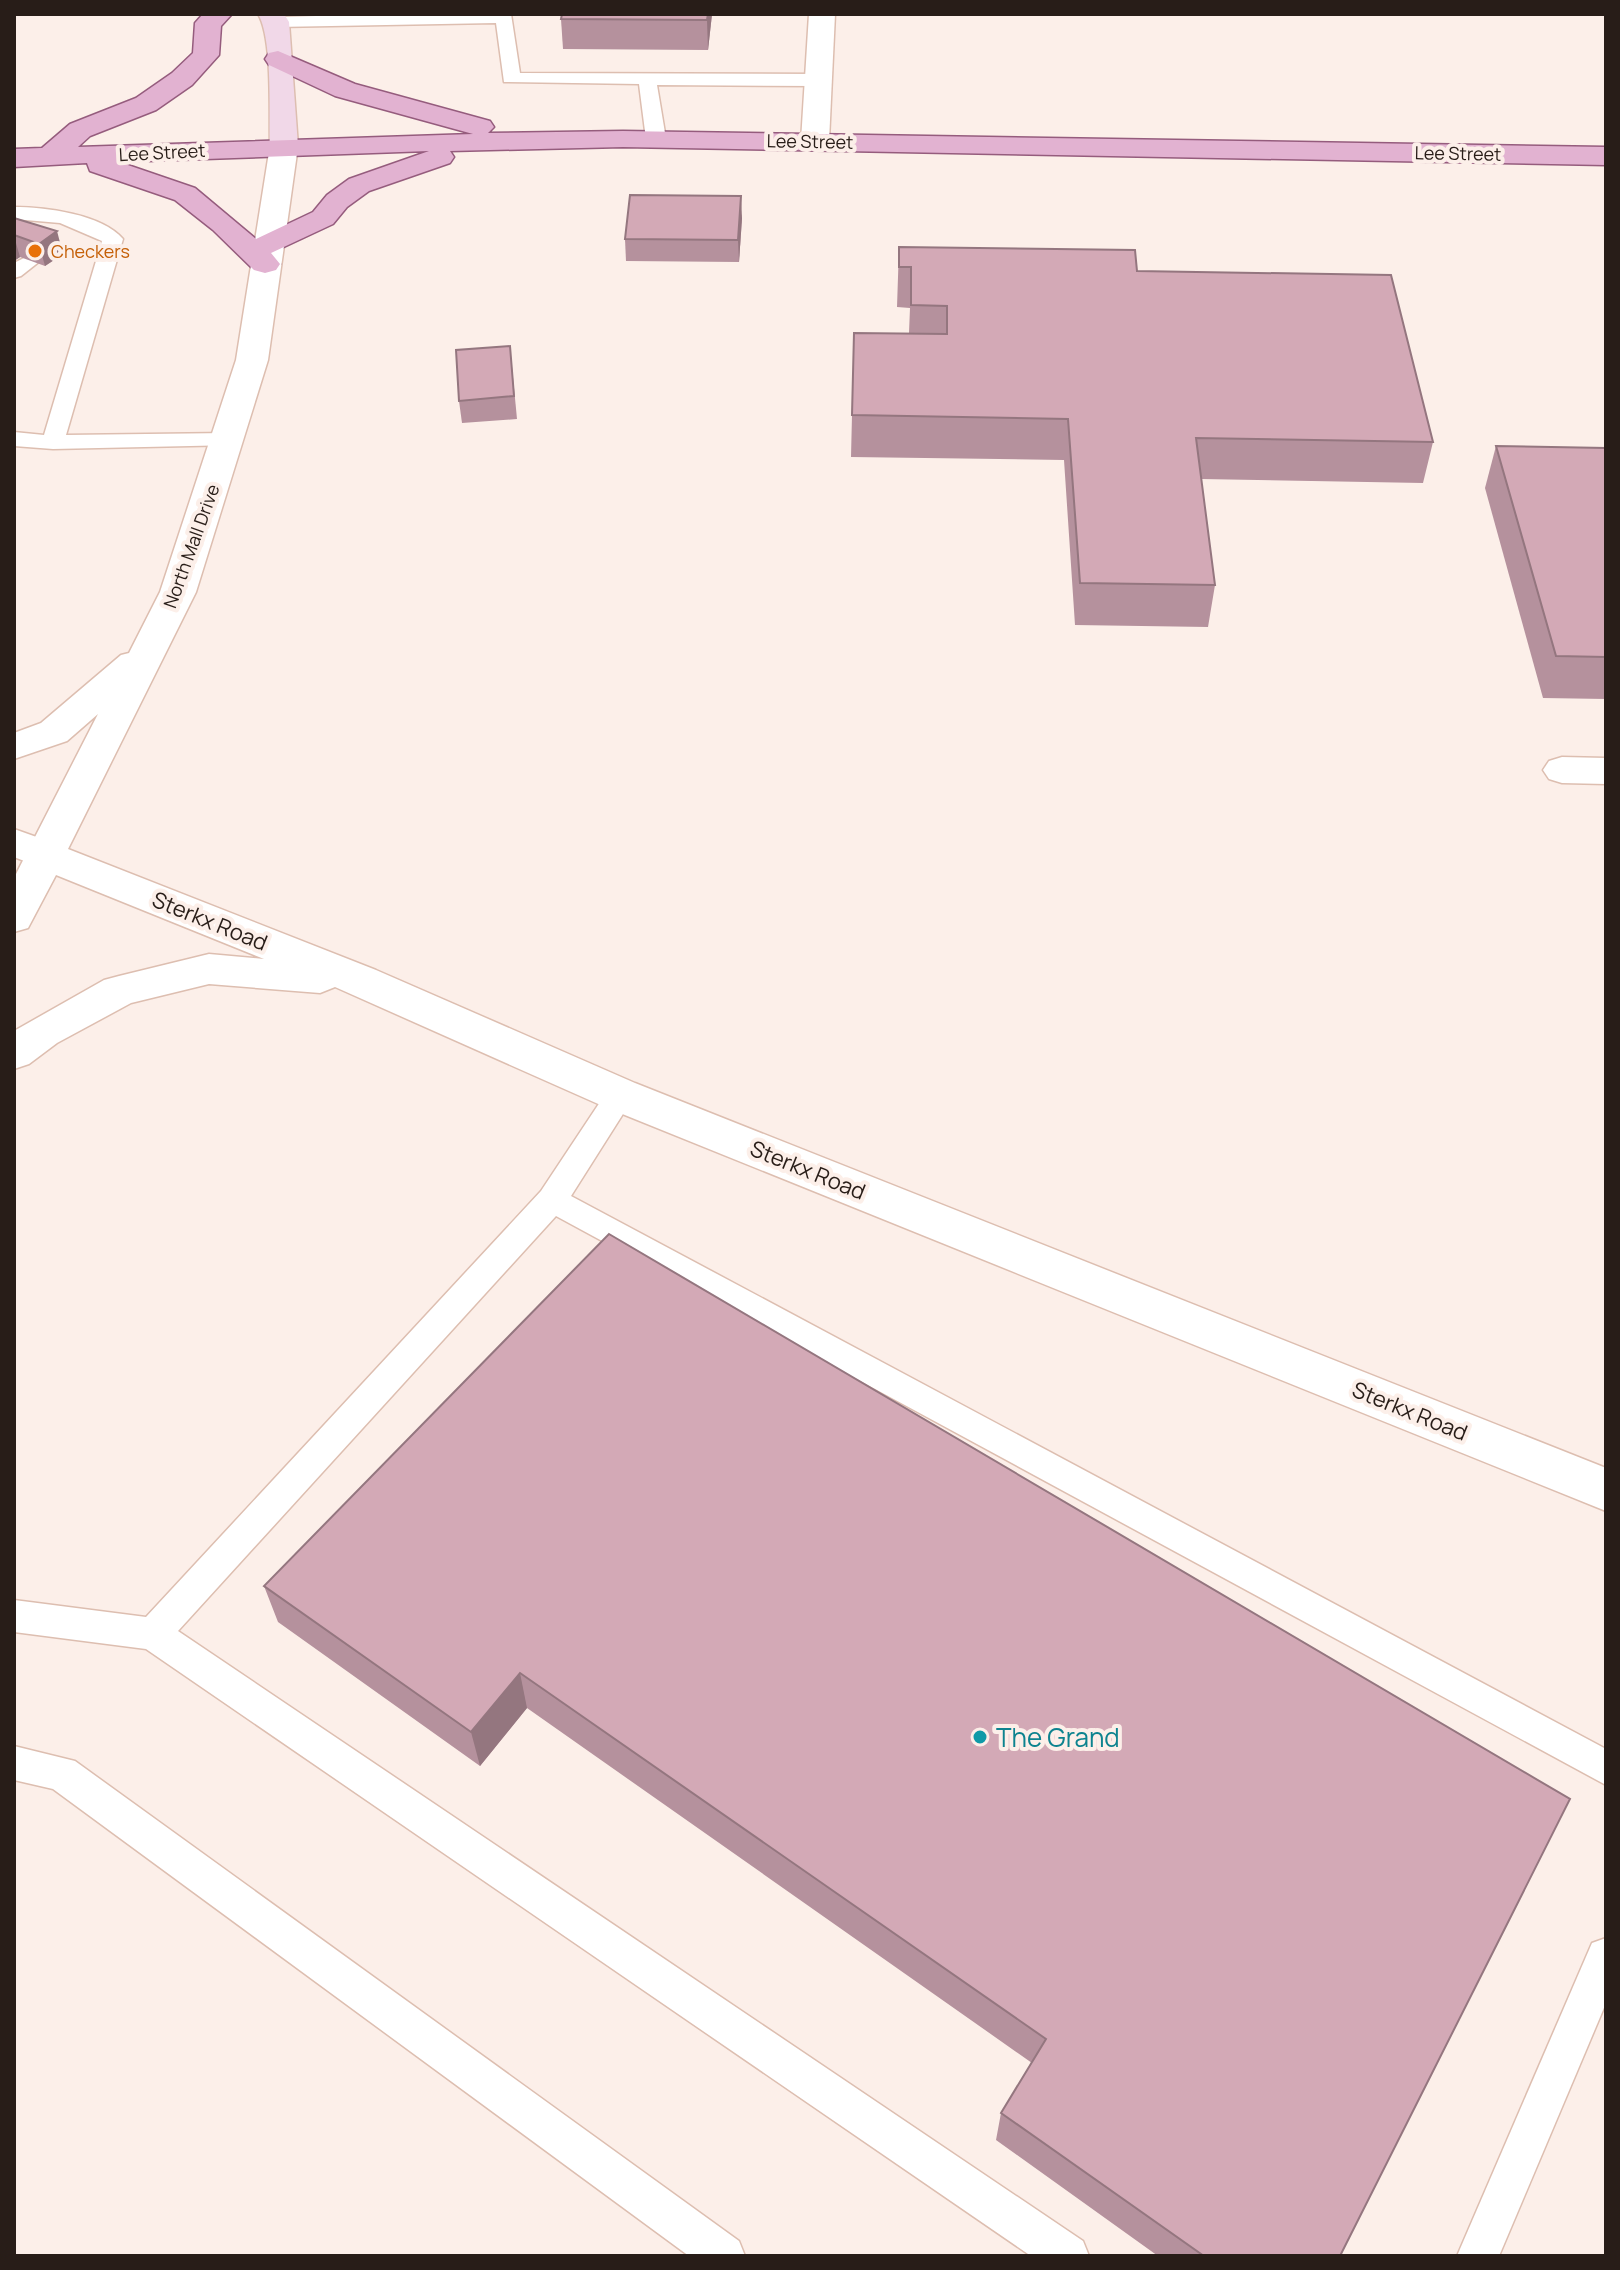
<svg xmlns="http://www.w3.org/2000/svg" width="1620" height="2270" font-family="Manrope,sans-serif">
	<rect width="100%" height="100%" fill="#fcefe9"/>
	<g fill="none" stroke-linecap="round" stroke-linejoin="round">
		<defs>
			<g id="service">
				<path d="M397,14H511L520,73L818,74L827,80L818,86L657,85L666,139L656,145L646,139L639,84L504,82L496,23L276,27L267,22L276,17Z"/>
				<path d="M14,207C45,207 102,214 123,239L66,435L228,433L236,435L239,440L236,445L53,449L14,446V432L44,435L102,241L60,223L14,219Z"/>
				<path d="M30,255L40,261L21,276L14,278V263Z"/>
				<path d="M620,1084L630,1087L635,1095L571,1196L1606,1749V1785L556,1216L178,1631L1083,2241L1089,2256H1031L146,1649L14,1632V1600L146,1617L541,1191L610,1087Z"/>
				<path d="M14,1746L75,1761L739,2241L745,2256H689L53,1789L14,1780Z"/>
				<path d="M1606,1938V2003L1499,2256H1457L1592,1943Z"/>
			</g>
			<g id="minor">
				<path d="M809,14H835L829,141L825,147L815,149L805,147L801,141Z"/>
				<path d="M1562,757L1606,758V784L1562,783L1549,779L1543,770L1549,761Z"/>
				<path d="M14,829L59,845L65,855L59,865L45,869L14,857Z"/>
			</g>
			<path id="tertiary" d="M284,138L294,140L298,146L268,360L196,592L68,849L376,970L635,1083L1606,1468V1511L605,1107L335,987L320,993L209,984L131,1003L57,1043L29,1064L14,1069V1031L104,980L119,976L209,954L264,959L56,875L28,928L14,932V878L98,714L67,741L14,759V733L41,723L121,655L129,653L160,592L236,360L270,146L274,140Z"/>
			<path id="secondary" d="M258,14H284L289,22L298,146L294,152L284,154L274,152L270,146C269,115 273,38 258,14Z"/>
			<path id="primary" d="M203,14H232L221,26L219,55L192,85L156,110L90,136L78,147L473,134L335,96L269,65L265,59L269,53L278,51L355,84L490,121L494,127L488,133L623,131L1606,147V165L623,147L450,151L454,157L450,163L369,191L347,207L333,224L271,253L280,264L276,270L265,273L254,270L213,230L175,200L90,171L87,163L14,167V149L42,148L70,124L136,98L172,73L193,53L195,23ZM429,151L349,179L327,195L313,212L256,239L195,188L119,162Z"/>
		</defs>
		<use href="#service" stroke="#ddbeb0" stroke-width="3"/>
		<use href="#minor" stroke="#ddbeb0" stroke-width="3"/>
		<use href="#tertiary" stroke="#ddbeb0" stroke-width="3"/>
		<use href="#secondary" stroke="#ddbeb0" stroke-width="3"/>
		<use href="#primary" stroke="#955c7d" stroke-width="3"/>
		<use href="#service" fill="#fff" fill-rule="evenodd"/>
		<use href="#minor" fill="#fff" fill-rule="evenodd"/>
		<use href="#tertiary" fill="#fff" fill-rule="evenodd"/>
		<use href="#secondary" fill="#f1d8e8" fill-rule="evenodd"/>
		<use href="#primary" fill="#e2b2d1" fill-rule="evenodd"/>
	</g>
	<g fill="#b5919d">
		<path d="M712,14L708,50L563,49L561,19Z"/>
		<path d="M14,218L63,254L45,266L20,257L14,261Z"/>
		<path d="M742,218L739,262L626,261L625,239Z"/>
		<path d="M899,247L1137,271L1433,442L1423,483L1201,479L1215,585L1208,627L1075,625L1064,460L851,457L852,415L909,333L910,308L897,307Z"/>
		<path d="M510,346L517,419L462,423L459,401Z"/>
		<path d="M1496,446L1606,448V699L1543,698L1485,488Z"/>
		<path d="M609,1234L1340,2256H1158L996,2140L1001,2113L1032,2063L527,1708L480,1766L278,1622L264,1586Z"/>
	</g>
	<g fill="#94767f">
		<path d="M708,14H712L708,50L707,20Z"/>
		<path d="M741,196L742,218L739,262L738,240Z"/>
		<path d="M57,231L63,254L45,266L39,244Z"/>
		<path d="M14,236L20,257L14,261Z"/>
		<path d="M520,1673L527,1708L480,1766L471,1732Z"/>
	</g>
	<g fill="#d3a9b6" stroke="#94767f" stroke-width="2">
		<path d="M562,14H708L707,20L561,19Z"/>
		<path d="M630,195L741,196L738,240L625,239Z"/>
		<path d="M14,218L57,231L39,244L14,235Z"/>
		<path d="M899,247L1135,250L1137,271L1391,275L1433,442L1196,438L1215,585L1080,583L1068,419L852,415L854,333L947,334V306L911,305V267H899Z"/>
		<path d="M510,346L514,396L459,401L456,350Z"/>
		<path d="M1496,446L1606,448V657L1556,656Z"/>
		<path d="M609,1234L1570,1799L1340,2256H1204L1001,2113L1046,2039L520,1673L471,1732L264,1586Z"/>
	</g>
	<circle fill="#e8710a" stroke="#fcefe9" stroke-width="3" cx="35" cy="251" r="8"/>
	<circle fill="#0f9aa8" stroke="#fcefe9" stroke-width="3" cx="980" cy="1737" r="8"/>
	<g text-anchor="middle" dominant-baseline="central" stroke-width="8" stroke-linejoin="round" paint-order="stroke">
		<g font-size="18" fill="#281d18" stroke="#fcefe9">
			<text transform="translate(810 141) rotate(1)">Lee Street</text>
			<text transform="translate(162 152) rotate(-3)">Lee Street</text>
			<text transform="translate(1458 153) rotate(1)">Lee Street</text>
			<text transform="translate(191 546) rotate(-70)">North Mall Drive</text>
		</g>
		<g font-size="18" fill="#c56008" stroke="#fcefe9" text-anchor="start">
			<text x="51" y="251">Checkers</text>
		</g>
		<g font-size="22" fill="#281d18" stroke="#fcefe9">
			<text transform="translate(210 921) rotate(22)">Sterkx Road</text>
			<text transform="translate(808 1170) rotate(22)">Sterkx Road</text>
			<text transform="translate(1410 1411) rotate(22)">Sterkx Road</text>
		</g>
		<g font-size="26" fill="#0d838f" stroke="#fcefe9" text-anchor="start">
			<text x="996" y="1737">The Grand</text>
		</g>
	</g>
	<rect width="1620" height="2270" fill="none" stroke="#281d18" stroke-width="32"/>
</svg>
